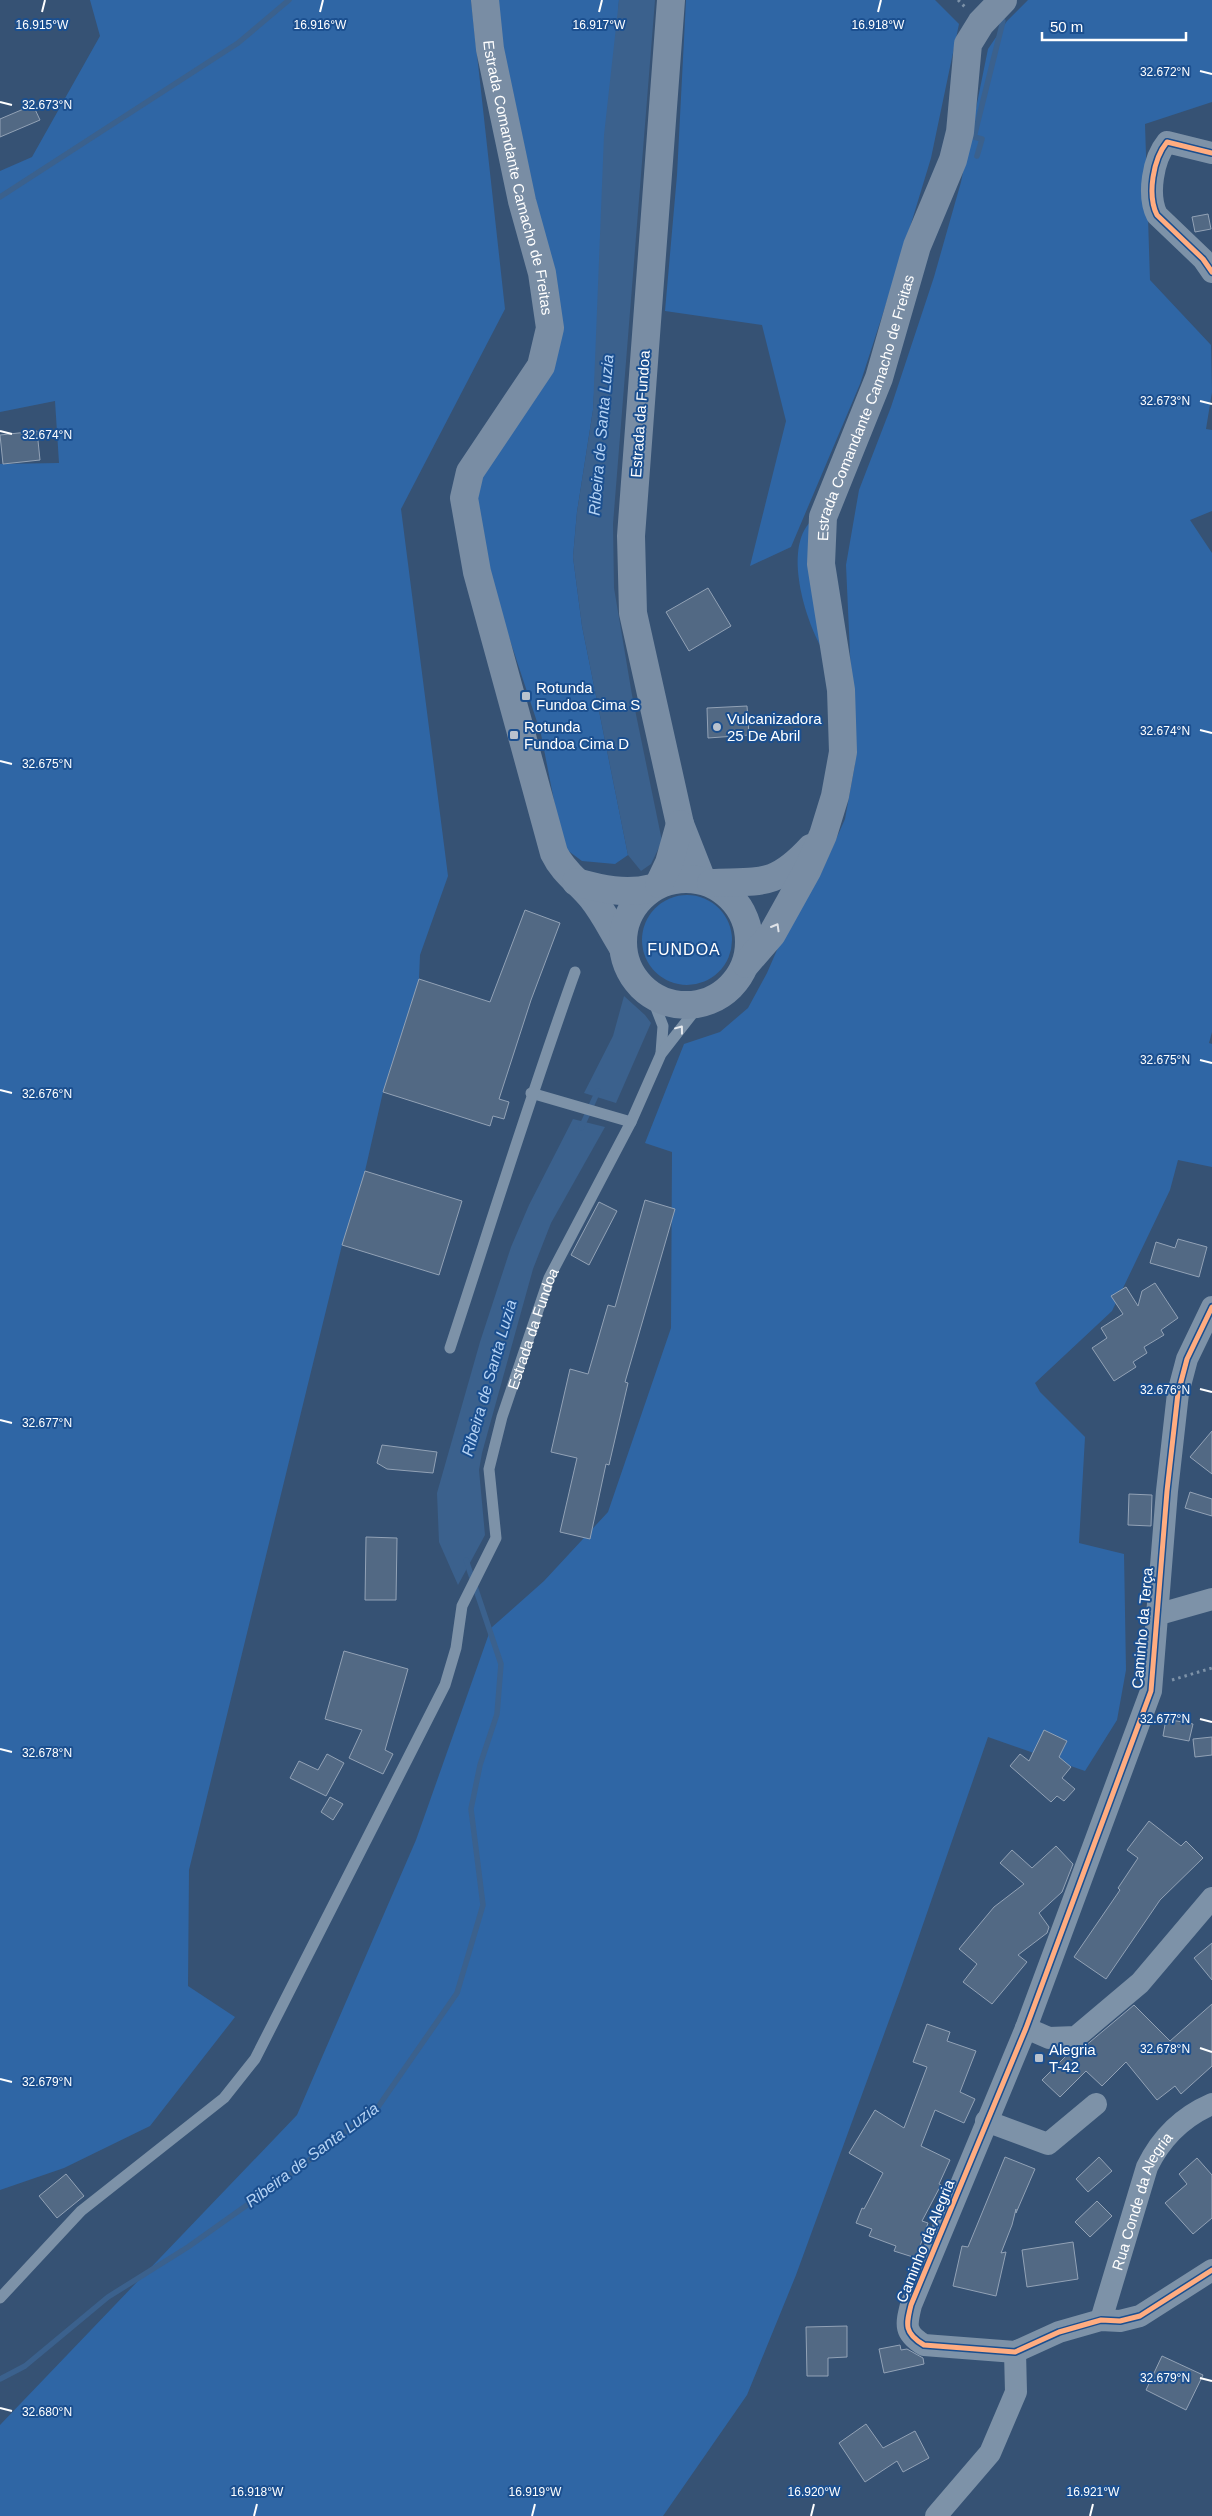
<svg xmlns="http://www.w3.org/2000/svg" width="1212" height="2516" font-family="Helvetica,sans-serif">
	<rect width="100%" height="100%" fill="#365274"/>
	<g fill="#2f66a5">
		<path d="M90,0H471L505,309L401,509L448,876L420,955L419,979L383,1092L365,1171L342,1245L189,1870L188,1986L235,2017L150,2126L64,2168L0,2190V464L59,463L55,401L0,412V171L32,157L100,36Z"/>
		<path d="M495,0H619L593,410L577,512L573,557L582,626L628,855L615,864L582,861L563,847L541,734L498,604L471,486L550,371L495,30Z"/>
		<path d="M686,0H935L959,24L931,158L897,270L860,384L791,547L750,566L786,421L762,325L665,311L677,175Z"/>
		<path d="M1028,0H1212V102L1145,124L1150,280L1211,345L1212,392L1206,429L1212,430V511L1190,520L1212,553V1032L1209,1043L1212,1044V1167L1178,1160L1170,1190L1112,1311L1035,1383L1040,1392L1085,1437L1079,1543L1124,1554L1126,1670L1117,1720L1085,1771L988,1737L902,1985L796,2275L747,2395L663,2516H0V2425L297,2115L416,1840L491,1628L544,1581L608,1512L671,1328L672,1152L645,1143L684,1044L720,1032L748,1008L767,973L790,920L821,873L845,819L855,764L846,565L859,490L891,407L934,277L961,182L988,49L1007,21Z"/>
		<path d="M811,521L822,649C805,619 783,549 811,521Z"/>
		<circle cx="687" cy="940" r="45"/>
	</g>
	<g fill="#3b618d">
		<path d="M619,0H655L613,524L614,588L632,695L662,841L651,864L641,871L628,855L582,626L573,557L577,512L593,410L604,135Z"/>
		<path d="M624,996L645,1015L651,1023L616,1103L584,1093L613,1036Z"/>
		<path d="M573,1119L605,1127L551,1223L533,1269L482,1453L479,1470L485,1535L458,1585L439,1542L437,1493L480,1342L511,1247L529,1205Z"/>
	</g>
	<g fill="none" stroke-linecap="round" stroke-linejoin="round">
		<g stroke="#3b618d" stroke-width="5.5">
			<path d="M977,156L982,139L974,137L1003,21L997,16"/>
			<path d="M0,197L238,43L289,0"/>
			<path d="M581,1128L598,1091"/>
			<path d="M0,2379L25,2366L108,2297L188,2247L303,2165L378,2107L457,1993L483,1905L471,1809L480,1765L497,1714L501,1664L466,1560"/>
		</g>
	</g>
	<g fill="#526984" stroke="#92a2b6">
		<path d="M33,105L40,120L0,137V119Z"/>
		<path d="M1208,214L1211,229L1195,232L1192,217Z"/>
		<path d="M37,431L40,460L3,464L0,435Z"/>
		<path d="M708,588L731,626L689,651L666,612Z"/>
		<path d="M747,706L749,735L708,738L707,708Z"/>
		<path d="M525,910L560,923L531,1000L499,1099L509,1102L504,1119L493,1116L490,1126L383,1092L419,979L490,1002Z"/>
		<path d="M365,1171L462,1201L439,1275L342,1245Z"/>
		<path d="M645,1200L675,1209L625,1382L628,1383L609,1465L606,1464L590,1539L560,1532L577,1458L551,1452L570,1369L588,1374L608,1305L615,1307Z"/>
		<path d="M599,1202L617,1211L589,1265L571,1255Z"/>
		<path d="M1178,1239L1207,1247L1199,1277L1150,1263L1156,1242L1175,1248Z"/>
		<path d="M1155,1283L1178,1318L1161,1330L1164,1335L1144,1347L1147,1353L1133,1362L1136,1367L1114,1381L1092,1348L1107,1338L1101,1328L1123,1314L1111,1296L1126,1287L1138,1306L1142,1291Z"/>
		<path d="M1212,1431V1474L1190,1457Z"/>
		<path d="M382,1445L437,1452L433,1473L387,1469L377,1463Z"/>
		<path d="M1190,1492L1212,1499V1516L1185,1508Z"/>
		<path d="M1129,1494L1152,1495L1151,1526L1128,1525Z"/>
		<path d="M366,1537L397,1538L396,1600H365Z"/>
		<path d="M344,1651L408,1669L385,1750L393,1754L383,1774L349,1758L362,1730L325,1719Z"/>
		<path d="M1166,1719L1193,1724L1189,1741L1163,1736Z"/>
		<path d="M1044,1730L1067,1741L1059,1757L1071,1767L1062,1778L1075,1789L1064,1801L1057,1796L1051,1802L1010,1766L1020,1754L1029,1761Z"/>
		<path d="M1212,1737V1755L1195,1757L1193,1739Z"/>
		<path d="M327,1754L344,1763L326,1796L290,1778L299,1761L318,1770Z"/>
		<path d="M330,1797L343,1804L333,1820L321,1812Z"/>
		<path d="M1149,1821L1181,1846L1186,1841L1203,1858L1160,1900L1106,1979L1074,1957L1120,1890L1118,1888L1138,1858L1127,1850Z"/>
		<path d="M1056,1846L1073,1864L1062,1892L1039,1913L1049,1927L1047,1933L1018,1955L1027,1962L992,2004L963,1982L977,1964L959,1949L994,1907L1024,1884L1000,1863L1012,1850L1032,1868Z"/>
		<path d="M1212,1943V1980L1194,1958Z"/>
		<path d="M1212,2004V2066L1181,2094L1175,2086L1157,2100L1126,2062L1102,2086L1086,2071L1060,2097L1042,2080L1072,2050L1084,2047L1134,2005L1170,2041Z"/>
		<path d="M927,2024L950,2032L947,2041L976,2051L960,2092L975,2099L964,2123L935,2110L921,2146L950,2160L939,2184L941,2185L922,2221L928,2223L916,2258L894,2251L896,2246L869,2236L872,2229L856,2223L862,2208L864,2209L883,2173L849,2153L875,2110L904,2128L927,2067L913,2062Z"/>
		<path d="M1005,2157L1035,2169L1016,2213V2209L1012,2225L1001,2253L1006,2252L996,2296L953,2286L962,2246L968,2247Z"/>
		<path d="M1099,2157L1112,2171L1088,2192L1076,2179Z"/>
		<path d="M1197,2158L1212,2175V2218L1193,2234L1165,2203L1187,2184L1179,2174Z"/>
		<path d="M66,2174L84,2196L57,2218L39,2196Z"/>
		<path d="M1097,2201L1112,2216L1090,2237L1075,2222Z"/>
		<path d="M1073,2242L1078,2279L1027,2287L1022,2250Z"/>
		<path d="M847,2326V2357L828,2358V2376H807L806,2327Z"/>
		<path d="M900,2345L901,2350L907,2349L923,2358L924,2364L884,2373L879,2349Z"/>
		<path d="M1162,2356L1203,2375L1186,2410L1146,2390Z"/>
		<path d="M866,2424L883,2448L915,2431L929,2458L903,2472L897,2461L865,2482L839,2443Z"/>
	</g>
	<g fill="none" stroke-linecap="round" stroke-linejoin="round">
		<g stroke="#7d92a8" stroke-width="3" stroke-dasharray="2.5 4" stroke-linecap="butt">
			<path d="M958,0L966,8"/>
			<path d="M1172,1680L1212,1668"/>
		</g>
		<g stroke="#7d92a8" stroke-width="11">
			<path d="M651,995L663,1026L661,1053"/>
			<path d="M531,1093L631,1122"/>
			<path d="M450,1348C491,1223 530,1097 575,972"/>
			<path id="s1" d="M0,2298L81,2211L224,2098L255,2059L445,1685L456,1648L462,1606L496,1538L489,1469L502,1417L549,1278L631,1122L661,1054L700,1004"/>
		</g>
		<g stroke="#7d92a8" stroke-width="22">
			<path d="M1212,153L1167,142C1153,159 1147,195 1157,215L1203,259L1212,272"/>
			<path d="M1212,1307L1187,1359L1178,1393L1167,1491L1151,1691L1026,2028L911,2305C906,2325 904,2333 924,2345L1015,2352L1059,2332L1101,2320L1120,2321L1140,2316L1212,2270"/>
			<path d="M1156,1615L1212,1599"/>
			<path d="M1026,2028L1049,2038L1076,2037L1140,1983L1212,1898"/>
			<path d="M986,2121L1048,2144L1096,2104"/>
			<path id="s2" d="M1101,2320L1147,2167C1161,2138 1182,2117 1212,2104"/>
			<path d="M936,2516L990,2453L1016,2392L1015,2352"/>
		</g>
		<g stroke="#798da4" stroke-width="28">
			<path id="s3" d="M485,0L490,49L522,201L542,273L550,328L541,366L470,472L464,498L477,572L554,853C563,872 579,882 592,898C604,913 612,930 622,946"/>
			<path d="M671,0L631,536L633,613L680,824L702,880"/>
			<circle cx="686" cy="942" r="63"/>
			<path d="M576,882C601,889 626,895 652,888"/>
			<path d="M711,883C761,881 775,887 811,848"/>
			<path d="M659,884L669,863L680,824"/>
			<path id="s4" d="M746,964L772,934L807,871L823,835L835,796L843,752L841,690L821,564L823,517L879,378L917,246L953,160L960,132L968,44L981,23L1003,0"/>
		</g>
		<defs>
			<g id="cycleway">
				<path d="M1212,153L1167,142C1153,159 1147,195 1157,215L1203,259L1212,272"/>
				<path d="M1212,1307L1187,1359L1178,1393L1167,1491L1151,1691L1026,2028L911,2305C906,2325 904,2333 924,2345L1015,2352L1059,2332L1101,2320L1120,2321L1140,2316L1212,2270"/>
			</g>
		</defs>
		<use href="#cycleway" stroke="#1b4f8f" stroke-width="8"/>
		<use href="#cycleway" stroke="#ffac80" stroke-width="5"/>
	</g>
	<defs><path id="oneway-chevron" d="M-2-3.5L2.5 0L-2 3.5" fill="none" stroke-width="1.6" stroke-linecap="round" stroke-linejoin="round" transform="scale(1.25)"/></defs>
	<use stroke="#dee2e8" href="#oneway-chevron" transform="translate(776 927) rotate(-60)"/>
	<use stroke="#e5e9ee" href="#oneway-chevron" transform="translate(680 1029) rotate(-53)"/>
	<path fill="none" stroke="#fff" stroke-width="2" d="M42,12L45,0M320,12L323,0M599,12L602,0M878,12L881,0M1200,71L1212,74M0,102L12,105M1200,401L1212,404M0,431L12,434M1200,730L1212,733M0,761L12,764M1200,1060L1212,1063M0,1090L12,1093M1200,1389L1212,1392M0,1420L12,1423M1200,1719L1212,1722M0,1749L12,1752M1200,2048L1212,2052M0,2079L12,2082M1200,2378L1212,2381M0,2408L12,2411M254,2516L257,2504M532,2516L535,2504M811,2516L814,2504M1090,2516L1093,2504"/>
	<g fill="#b9c2ce" stroke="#1b4f8f" stroke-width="2">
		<rect x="521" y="691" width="10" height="10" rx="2.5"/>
		<circle cx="717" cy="727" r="5"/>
		<rect x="509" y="730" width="10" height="10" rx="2.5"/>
		<rect x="1034" y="2053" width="10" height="10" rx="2.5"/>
	</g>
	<g text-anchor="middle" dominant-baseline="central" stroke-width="4" stroke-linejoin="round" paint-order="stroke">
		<g font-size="15" fill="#fff" stroke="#1b4f8f">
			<text stroke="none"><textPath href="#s3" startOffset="181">Estrada Comandante Camacho de Freitas</textPath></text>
			<text stroke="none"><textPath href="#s4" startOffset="590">Estrada Comandante Camacho de Freitas</textPath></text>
			<text transform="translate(640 414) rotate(-86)">Estrada da Fundoa</text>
			<text stroke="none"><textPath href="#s1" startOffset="1144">Estrada da Fundoa</textPath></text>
			<text transform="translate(1142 1628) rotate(-85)">Caminho da Terça</text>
			<text stroke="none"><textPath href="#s2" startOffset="126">Rua Conde da Alegria</textPath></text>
			<text transform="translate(925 2241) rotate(-68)">Caminho da Alegria</text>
		</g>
		<g font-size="15" fill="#fff" stroke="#1b4f8f" text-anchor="start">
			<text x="536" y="687">Rotunda<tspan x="536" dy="17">Fundoa Cima S</tspan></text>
			<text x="727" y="718">Vulcanizadora<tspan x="727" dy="17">25 De Abril</tspan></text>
			<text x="524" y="726">Rotunda<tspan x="524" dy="17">Fundoa Cima D</tspan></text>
			<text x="1049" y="2049">Alegria<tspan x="1049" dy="17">T-42</tspan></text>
		</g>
		<g font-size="16" font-style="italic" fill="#b5d3f5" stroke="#1b4f8f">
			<text transform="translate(601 435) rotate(-85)">Ribeira de Santa Luzia</text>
			<text transform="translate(489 1378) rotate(-74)">Ribeira de Santa Luzia</text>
			<text transform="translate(312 2155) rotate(-37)">Ribeira de Santa Luzia</text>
		</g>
		<g font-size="16" letter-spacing="1" fill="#fff" stroke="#1b4f8f">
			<text x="684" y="949">FUNDOA</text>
		</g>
	</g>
	<g font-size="12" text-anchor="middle" fill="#fff" stroke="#1b4f8f" stroke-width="4" stroke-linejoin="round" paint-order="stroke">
		<text x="42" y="29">16.915°W</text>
		<text x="320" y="29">16.916°W</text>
		<text x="599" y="29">16.917°W</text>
		<text x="878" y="29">16.918°W</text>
		<text x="1165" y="76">32.672°N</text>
		<text x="47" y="109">32.673°N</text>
		<text x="1165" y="405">32.673°N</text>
		<text x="47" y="439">32.674°N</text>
		<text x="1165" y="735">32.674°N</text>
		<text x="47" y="768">32.675°N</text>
		<text x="1165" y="1064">32.675°N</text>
		<text x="47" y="1098">32.676°N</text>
		<text x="1165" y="1394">32.676°N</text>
		<text x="47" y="1427">32.677°N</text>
		<text x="1165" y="1723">32.677°N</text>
		<text x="47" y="1757">32.678°N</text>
		<text x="1165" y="2053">32.678°N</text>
		<text x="47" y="2086">32.679°N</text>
		<text x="1165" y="2382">32.679°N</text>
		<text x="47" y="2416">32.680°N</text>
		<text x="257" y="2496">16.918°W</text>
		<text x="535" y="2496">16.919°W</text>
		<text x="814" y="2496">16.920°W</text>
		<text x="1093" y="2496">16.921°W</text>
	</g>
	<path d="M1042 32v8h144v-8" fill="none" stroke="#ffffff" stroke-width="2.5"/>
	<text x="1050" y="32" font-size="15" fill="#ffffff" stroke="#1b4f8f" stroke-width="4" paint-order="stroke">50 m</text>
</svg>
